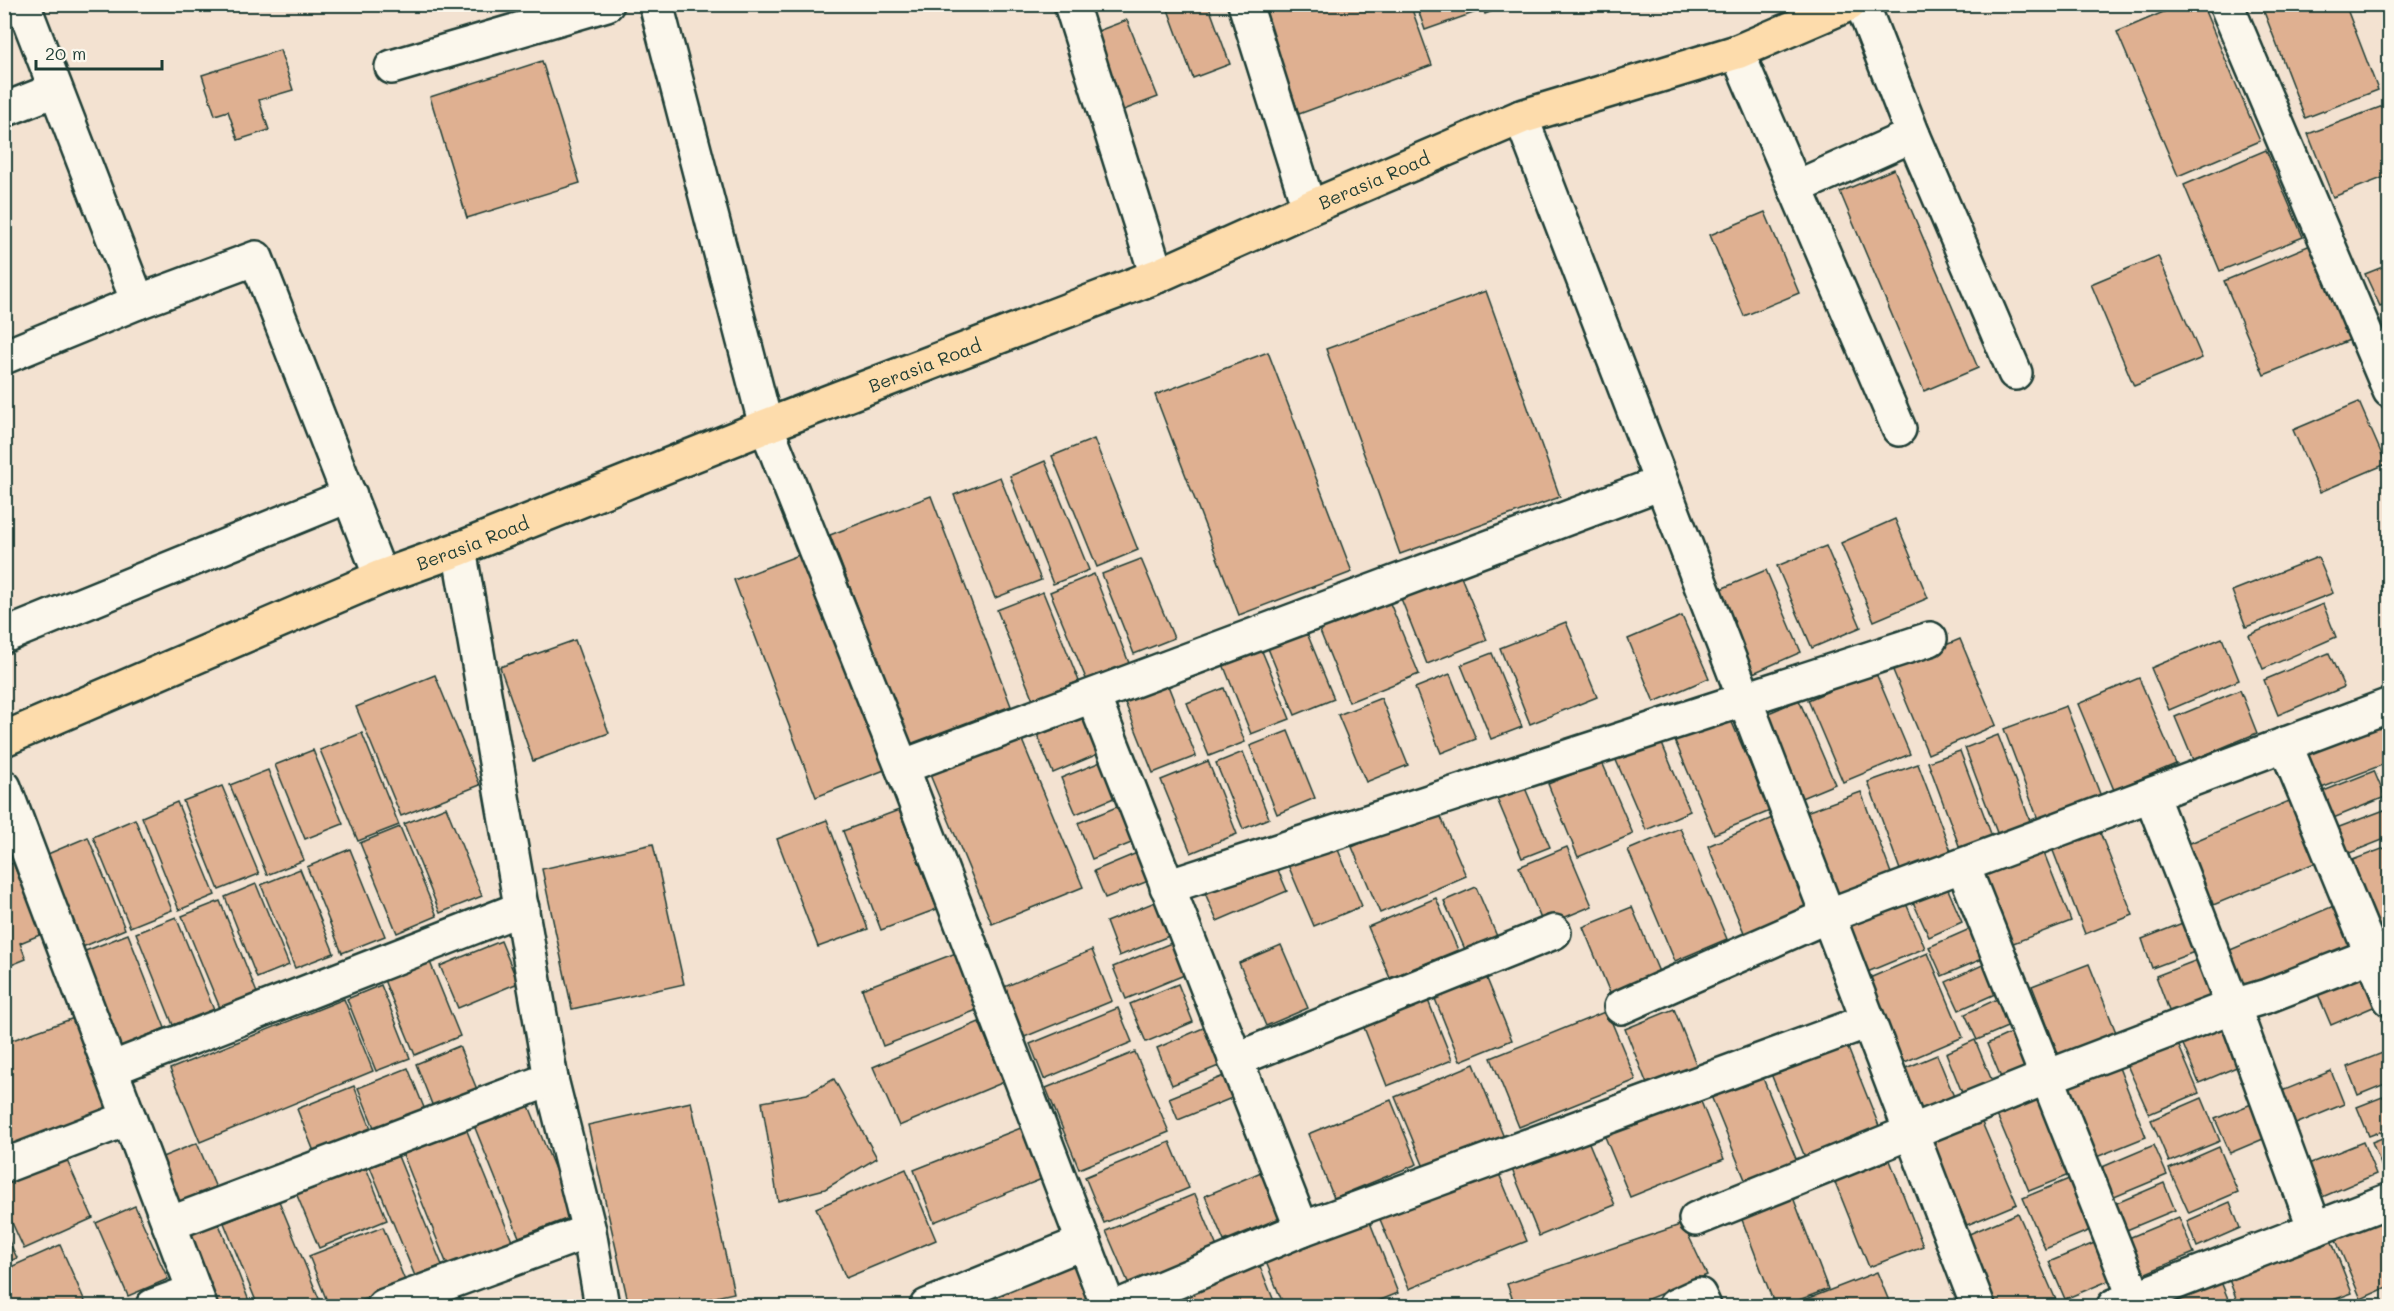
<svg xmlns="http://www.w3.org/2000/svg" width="2394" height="1311" font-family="Mali,sans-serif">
	<rect width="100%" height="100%" fill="#f3e2d1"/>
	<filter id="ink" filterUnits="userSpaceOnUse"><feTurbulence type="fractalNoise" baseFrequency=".0167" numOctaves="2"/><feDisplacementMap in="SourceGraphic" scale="12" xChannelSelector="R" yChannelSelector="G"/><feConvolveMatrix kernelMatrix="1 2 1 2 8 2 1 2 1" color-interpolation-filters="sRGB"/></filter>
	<g filter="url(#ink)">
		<g fill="#dfb091" stroke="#1f3d34" stroke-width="1.5">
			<path d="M1166,4H1208L1230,64L1193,78Z"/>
			<path d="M1260,4H1410L1432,65L1299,114Z"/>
			<path d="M1416,4H1477L1479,11L1425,30Z"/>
			<path d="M1482,4H1511L1485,14Z"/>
			<path d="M2182,4H2202L2260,141L2178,176L2117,32Z"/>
			<path d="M2261,4H2345L2378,90L2305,118Z"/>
			<path d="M1127,20L1158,97L1121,111L1090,34Z"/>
			<path d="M280,50L293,90L259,100L269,130L238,140L228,111L215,115L202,75Z"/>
			<path d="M542,61L580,183L467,218L430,97Z"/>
			<path d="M2383,106L2390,123V175L2333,197L2308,134Z"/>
			<path d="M2266,150L2303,237L2220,271L2184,185Z"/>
			<path d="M1894,169L1978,368L1924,391L1840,192Z"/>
			<path d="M1765,212L1799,293L1744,316L1710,235Z"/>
			<path d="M2313,244L2352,339L2264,375L2224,281Z"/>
			<path d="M2158,256L2202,358L2134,386L2091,284Z"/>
			<path d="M2390,264V302L2380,306L2365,274Z"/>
			<path d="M1486,291L1560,497L1400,554L1326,349Z"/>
			<path d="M1268,352L1352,572L1239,615L1155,395Z"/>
			<path d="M2359,402L2386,464L2320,492L2293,430Z"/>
			<path d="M1094,439L1138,550L1097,567L1052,456Z"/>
			<path d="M1045,461L1089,570L1053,584L1010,476Z"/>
			<path d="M1000,477L1041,580L995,598L954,495Z"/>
			<path d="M931,496L1011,706L910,744L830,535Z"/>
			<path d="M1895,519L1928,598L1874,621L1841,543Z"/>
			<path d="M1826,546L1861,627L1812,648L1777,566Z"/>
			<path d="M804,553L887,769L816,797L734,580Z"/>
			<path d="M2318,557L2333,593L2246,627L2232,591Z"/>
			<path d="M1141,559L1174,638L1134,654L1102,574Z"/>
			<path d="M1455,562L1487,640L1427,664L1396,586Z"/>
			<path d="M1766,570L1801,652L1751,674L1716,591Z"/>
			<path d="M1094,574L1129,663L1087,681L1050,592Z"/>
			<path d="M1385,591L1419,674L1349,702L1315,619Z"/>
			<path d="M1043,592L1079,681L1033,700L997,610Z"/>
			<path d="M2323,604L2336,637L2263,669L2249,635Z"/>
			<path d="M1682,616L1709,678L1654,702L1628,639Z"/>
			<path d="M1302,621L1334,699L1295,715L1263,636Z"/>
			<path d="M1566,622L1597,697L1530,724L1500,648Z"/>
			<path d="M2222,638L2239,680L2169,710L2151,668Z"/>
			<path d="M1257,639L1290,719L1251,734L1219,654Z"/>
			<path d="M1960,639L1996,725L1928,754L1892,668Z"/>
			<path d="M575,640L609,733L533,761L500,667Z"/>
			<path d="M1492,653L1522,727L1491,739L1461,665Z"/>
			<path d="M2329,653L2344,687L2278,715L2264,680Z"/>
			<path d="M1875,671L1910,754L1843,782L1808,700Z"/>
			<path d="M1450,674L1476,739L1441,753L1415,688Z"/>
			<path d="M435,675L480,785L401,816L356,707Z"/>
			<path d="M1165,678L1196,756L1153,773L1122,695Z"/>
			<path d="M2139,678L2176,764L2114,790L2078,704Z"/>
			<path d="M1224,688L1245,742L1209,756L1187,703Z"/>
			<path d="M2240,690L2257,733L2193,760L2175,717Z"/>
			<path d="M1381,698L1408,765L1366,782L1338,715Z"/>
			<path d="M1799,700L1835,784L1799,799L1764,715Z"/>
			<path d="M1086,704L1105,751L1053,773L1033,725Z"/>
			<path d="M1725,706L1770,811L1714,834L1670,729Z"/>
			<path d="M2066,706L2102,799L2039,822L2004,729Z"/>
			<path d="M2390,721V762L2316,790L2302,755Z"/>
			<path d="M1288,731L1315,798L1277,814L1250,746Z"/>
			<path d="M362,733L399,825L358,841L320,750Z"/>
			<path d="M1019,733L1083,887L992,924L928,770Z"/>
			<path d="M1998,735L2032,826L1999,838L1965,748Z"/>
			<path d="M1660,739L1690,811L1646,830L1615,758Z"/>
			<path d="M313,750L343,824L305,839L275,765Z"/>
			<path d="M1960,751L1993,839L1961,851L1928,762Z"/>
			<path d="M1243,752L1269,818L1243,829L1216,763Z"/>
			<path d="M1113,757L1128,792L1076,814L1061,778Z"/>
			<path d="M1208,761L1237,834L1191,853L1161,780Z"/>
			<path d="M1602,762L1633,834L1578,857L1548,784Z"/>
			<path d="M1918,764L1954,859L1903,878L1868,782Z"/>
			<path d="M268,770L304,860L267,875L230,785Z"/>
			<path d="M2374,771L2385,797L2326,821L2316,794Z"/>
			<path d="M1520,776L1550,847L1522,858L1492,787Z"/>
			<path d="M222,786L259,874L219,890L183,801Z"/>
			<path d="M1861,792L1892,876L1837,897L1806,812Z"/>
			<path d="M2301,796L2327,858L2206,908L2181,847Z"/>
			<path d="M1131,801L1146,837L1092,859L1078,823Z"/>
			<path d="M177,802L215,895L179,910L142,817Z"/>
			<path d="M446,807L482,896L440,913L404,824Z"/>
			<path d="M2387,809L2390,815V837L2337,858L2326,832Z"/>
			<path d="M899,810L937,909L881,930L843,831Z"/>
			<path d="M1438,810L1466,876L1380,913L1352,847Z"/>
			<path d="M1772,818L1810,907L1745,935L1708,846Z"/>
			<path d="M135,819L172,910L130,927L93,837Z"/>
			<path d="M827,820L868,929L818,947L777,839Z"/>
			<path d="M2097,825L2133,915L2085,934L2050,843Z"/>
			<path d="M400,827L437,916L397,933L360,843Z"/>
			<path d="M1680,828L1727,939L1675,961L1628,850Z"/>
			<path d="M88,837L125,929L73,951L36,859Z"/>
			<path d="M1333,838L1362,906L1314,926L1285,858Z"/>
			<path d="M653,844L684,984L572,1009L542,869Z"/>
			<path d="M2390,846V930L2371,937L2342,864Z"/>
			<path d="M1567,847L1592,906L1544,926L1519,867Z"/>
			<path d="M1149,848L1161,876L1105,898L1094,871Z"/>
			<path d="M2042,848L2071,921L2008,945L1979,872Z"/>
			<path d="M350,849L385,936L342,953L307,867Z"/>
			<path d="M1272,856L1287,891L1217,921L1202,886Z"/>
			<path d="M13,863L42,934L20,943L26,959L4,968V867Z"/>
			<path d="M300,869L334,953L295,968L261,885Z"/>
			<path d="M256,884L289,965L257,978L225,897Z"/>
			<path d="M1476,887L1499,941L1467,954L1444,901Z"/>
			<path d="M1947,887L1962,922L1929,937L1913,902Z"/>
			<path d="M1165,898L1179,932L1119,956L1106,922Z"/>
			<path d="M1436,898L1458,950L1390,978L1368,927Z"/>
			<path d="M220,901L257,993L220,1008L182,916Z"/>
			<path d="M1905,901L1925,948L1865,973L1846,926Z"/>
			<path d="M2343,902L2362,947L2247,995L2228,951Z"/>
			<path d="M1632,907L1659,972L1610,993L1583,927Z"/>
			<path d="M176,917L214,1010L173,1025L136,933Z"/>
			<path d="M2185,922L2197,951L2152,968L2142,939Z"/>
			<path d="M1981,924L1994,954L1942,976L1929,947Z"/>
			<path d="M128,934L165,1028L112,1050L73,956Z"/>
			<path d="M1181,939L1194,971L1126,999L1113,967Z"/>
			<path d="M501,941L518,983L458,1008L440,966Z"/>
			<path d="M1281,945L1308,1008L1266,1026L1239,963Z"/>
			<path d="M1092,950L1112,1001L1022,1038L1002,988Z"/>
			<path d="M956,953L977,1010L883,1046L862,989Z"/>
			<path d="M1928,953L1963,1037L1900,1064L1865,980Z"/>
			<path d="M2205,957L2220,996L2171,1016L2156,976Z"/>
			<path d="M1991,961L2004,990L1959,1010L1946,982Z"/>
			<path d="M430,962L460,1036L415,1055L384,980Z"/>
			<path d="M2089,964L2119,1040L2062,1063L2032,986Z"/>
			<path d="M2372,969L2385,1002L2331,1025L2317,992Z"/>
			<path d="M1485,974L1512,1040L1460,1061L1433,994Z"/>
			<path d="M1178,984L1193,1022L1146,1042L1130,1004Z"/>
			<path d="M381,985L410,1058L376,1071L347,999Z"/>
			<path d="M1423,988L1452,1060L1387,1086L1359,1015Z"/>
			<path d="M2008,994L2021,1021L1977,1040L1965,1014Z"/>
			<path d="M344,999L373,1071L200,1142L170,1069Z"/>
			<path d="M1118,1008L1132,1042L1044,1079L1030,1044Z"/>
			<path d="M1674,1009L1700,1074L1651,1094L1625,1029Z"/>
			<path d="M1607,1011L1636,1080L1519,1127L1491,1058Z"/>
			<path d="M74,1018L109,1113L10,1149L4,1135V1043Z"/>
			<path d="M979,1022L1004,1082L899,1126L873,1067Z"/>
			<path d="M2229,1022L2246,1063L2199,1083L2182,1042Z"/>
			<path d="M1210,1025L1226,1063L1172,1085L1157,1048Z"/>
			<path d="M2024,1027L2040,1064L2002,1080L1987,1044Z"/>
			<path d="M1844,1038L1881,1131L1807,1162L1769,1069Z"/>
			<path d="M1975,1040L1995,1088L1965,1100L1946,1053Z"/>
			<path d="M2178,1044L2199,1093L2149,1114L2127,1065Z"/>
			<path d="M459,1046L481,1099L437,1117L416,1064Z"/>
			<path d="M2390,1050V1082L2358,1095L2347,1067Z"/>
			<path d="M1135,1052L1169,1132L1079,1169L1046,1088Z"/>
			<path d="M1937,1055L1957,1104L1922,1118L1901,1070Z"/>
			<path d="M1474,1064L1505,1140L1426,1172L1395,1097Z"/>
			<path d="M2118,1065L2146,1137L2089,1160L2060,1088Z"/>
			<path d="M408,1068L427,1115L377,1135L358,1088Z"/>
			<path d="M1236,1071L1244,1093L1178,1120L1169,1098Z"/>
			<path d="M1760,1071L1797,1161L1746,1182L1709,1091Z"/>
			<path d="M2331,1071L2344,1104L2291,1126L2277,1093Z"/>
			<path d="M834,1079L877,1158L825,1189L778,1201L762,1102L807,1094Z"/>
			<path d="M354,1086L374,1136L317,1159L297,1109Z"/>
			<path d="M2048,1091L2081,1170L2029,1191L1996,1113Z"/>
			<path d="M1698,1094L1724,1159L1630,1197L1603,1132Z"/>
			<path d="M2390,1094V1128L2369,1136L2357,1107Z"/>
			<path d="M2202,1098L2220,1141L2169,1162L2151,1120Z"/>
			<path d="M1391,1100L1417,1164L1334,1198L1308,1134Z"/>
			<path d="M2261,1100L2275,1134L2230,1153L2215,1119Z"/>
			<path d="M527,1101L574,1216L519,1237L473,1123Z"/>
			<path d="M691,1102L734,1293L674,1306H629L588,1125Z"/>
			<path d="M1980,1118L2017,1204L1967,1225L1931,1139Z"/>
			<path d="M465,1126L512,1241L448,1267L402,1152Z"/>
			<path d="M1026,1126L1047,1177L934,1222L914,1170Z"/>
			<path d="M1584,1131L1615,1205L1539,1236L1509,1162Z"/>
			<path d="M2390,1135V1170L2384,1172L2372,1142Z"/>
			<path d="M1170,1142L1189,1188L1104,1223L1085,1177Z"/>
			<path d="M2363,1142L2376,1174L2320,1198L2306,1165Z"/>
			<path d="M197,1143L219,1195L171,1214L150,1162Z"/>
			<path d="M2154,1145L2167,1175L2112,1198L2100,1168Z"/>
			<path d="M2219,1147L2238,1192L2189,1213L2169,1169Z"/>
			<path d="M1886,1150L1923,1246L1869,1267L1831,1172Z"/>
			<path d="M64,1154L93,1218L24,1249L4,1205V1181Z"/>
			<path d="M398,1156L442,1265L415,1276L370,1167Z"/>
			<path d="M365,1165L387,1220L319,1248L296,1193Z"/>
			<path d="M906,1169L936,1240L846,1278L816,1208Z"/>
			<path d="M1268,1169L1287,1215L1224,1241L1205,1196Z"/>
			<path d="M1497,1169L1527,1241L1409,1289L1379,1217Z"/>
			<path d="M2081,1174L2102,1225L2045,1249L2023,1198Z"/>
			<path d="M2164,1183L2175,1210L2117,1234L2105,1208Z"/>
			<path d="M1791,1192L1828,1289L1783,1306H1775L1739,1212Z"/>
			<path d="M1195,1194L1219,1252L1131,1289L1106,1231Z"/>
			<path d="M279,1201L322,1306H258L224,1223Z"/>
			<path d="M2230,1202L2240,1228L2197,1247L2187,1221Z"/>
			<path d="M135,1206L168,1279L128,1296L96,1223Z"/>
			<path d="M2390,1209V1286L2361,1299L2333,1233Z"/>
			<path d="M2018,1213L2056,1300L2041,1306H1989L1960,1238Z"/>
			<path d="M2179,1217L2194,1253L2134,1278L2119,1242Z"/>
			<path d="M217,1219L251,1306H204L176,1236Z"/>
			<path d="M1369,1220L1398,1293L1366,1306H1284L1266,1262Z"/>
			<path d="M1683,1224L1707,1275L1631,1306H1515L1507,1284Z"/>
			<path d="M383,1227L406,1283L348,1306H329L309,1256Z"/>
			<path d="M4,1231L17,1258L4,1264Z"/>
			<path d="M2330,1237L2352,1293L2317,1306H2239L2228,1277Z"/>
			<path d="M2104,1239L2120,1276L2065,1299L2049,1262Z"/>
			<path d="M60,1245L87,1306H4V1270Z"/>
			<path d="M1075,1259L1094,1306H964Z"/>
			<path d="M1259,1264L1276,1306H1154Z"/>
			<path d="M1877,1272L1891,1306H1789Z"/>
			<path d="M2219,1277L2231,1306H2142Z"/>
			<path d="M454,1282L463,1306H393Z"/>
		</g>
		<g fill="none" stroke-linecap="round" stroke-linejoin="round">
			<defs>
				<g id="minor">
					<path d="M23,4L138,302"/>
					<path d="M656,4L766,426L902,767L1108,1306"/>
					<path d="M1071,4L1157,276"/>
					<path d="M1245,4L1309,208"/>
					<path d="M1862,4L1913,135L2015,373"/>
					<path d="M2226,4L2390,391"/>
					<path d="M1737,52L1899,429"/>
					<path d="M392,67L607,4"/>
					<path d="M4,110L55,90"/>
					<path d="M1521,117L1978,1306"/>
					<path d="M1795,188L1913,135"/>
					<path d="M4,357L138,302L256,258L381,577"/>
					<path d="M459,549L551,1079L589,1231L602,1306"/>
					<path d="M4,636L350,495"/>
					<path d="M1093,696L1302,1229"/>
					<path d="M2285,744L2390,999"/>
					<path d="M902,767L1661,483"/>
					<path d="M4,787L200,1306"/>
					<path d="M2151,795L2233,1006L2315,1229"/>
					<path d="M1963,866L2135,1298"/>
					<path d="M1167,887L1930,639"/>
					<path d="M1621,1007L1827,916L2390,705"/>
					<path d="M1235,1060L1554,932"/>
					<path d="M111,1069L522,908"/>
					<path d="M4,1166L129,1118"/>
					<path d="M1696,1219L2047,1077L2233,1006L2267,996L2390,948"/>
					<path d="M169,1224L551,1079"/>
					<path d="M153,1306L194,1291"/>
					<path d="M384,1306L589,1231"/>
					<path d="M927,1306L1084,1242"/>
					<path d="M1119,1306L1302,1229L1868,1021"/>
					<path d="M1675,1306L1699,1295L1704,1306"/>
					<path d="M2114,1306L2390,1200"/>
				</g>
				<g id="major">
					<path id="s1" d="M4,739L381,577L459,549L766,426L1157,276L1309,208L1521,117L1737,52L1849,4"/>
				</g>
			</defs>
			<use href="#minor" stroke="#1f3d34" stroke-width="38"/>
			<use href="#major" stroke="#1f3d34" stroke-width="38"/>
			<use href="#minor" stroke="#fbf7ec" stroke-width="33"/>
			<use href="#major" stroke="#fddcac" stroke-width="33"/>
		</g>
	</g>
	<g text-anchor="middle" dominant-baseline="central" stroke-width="5" stroke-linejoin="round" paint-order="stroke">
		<g font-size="18" fill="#1f3d34" stroke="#fbf7ec">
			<text stroke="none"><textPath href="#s1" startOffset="1480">Berasia Road</textPath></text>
			<text stroke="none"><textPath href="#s1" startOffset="994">Berasia Road</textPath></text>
			<text stroke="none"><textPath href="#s1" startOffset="508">Berasia Road</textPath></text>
		</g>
	</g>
	<rect width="2394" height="1311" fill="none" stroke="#fbf7ec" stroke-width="24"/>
	<rect x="12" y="12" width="2370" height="1287" fill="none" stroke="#1f3d34" stroke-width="2" filter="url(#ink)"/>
	<path d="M36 60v9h126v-9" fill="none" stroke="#1f3d34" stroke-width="3"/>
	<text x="45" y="60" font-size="18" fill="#1f3d34" stroke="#fbf7ec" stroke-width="4.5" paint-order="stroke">20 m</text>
</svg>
